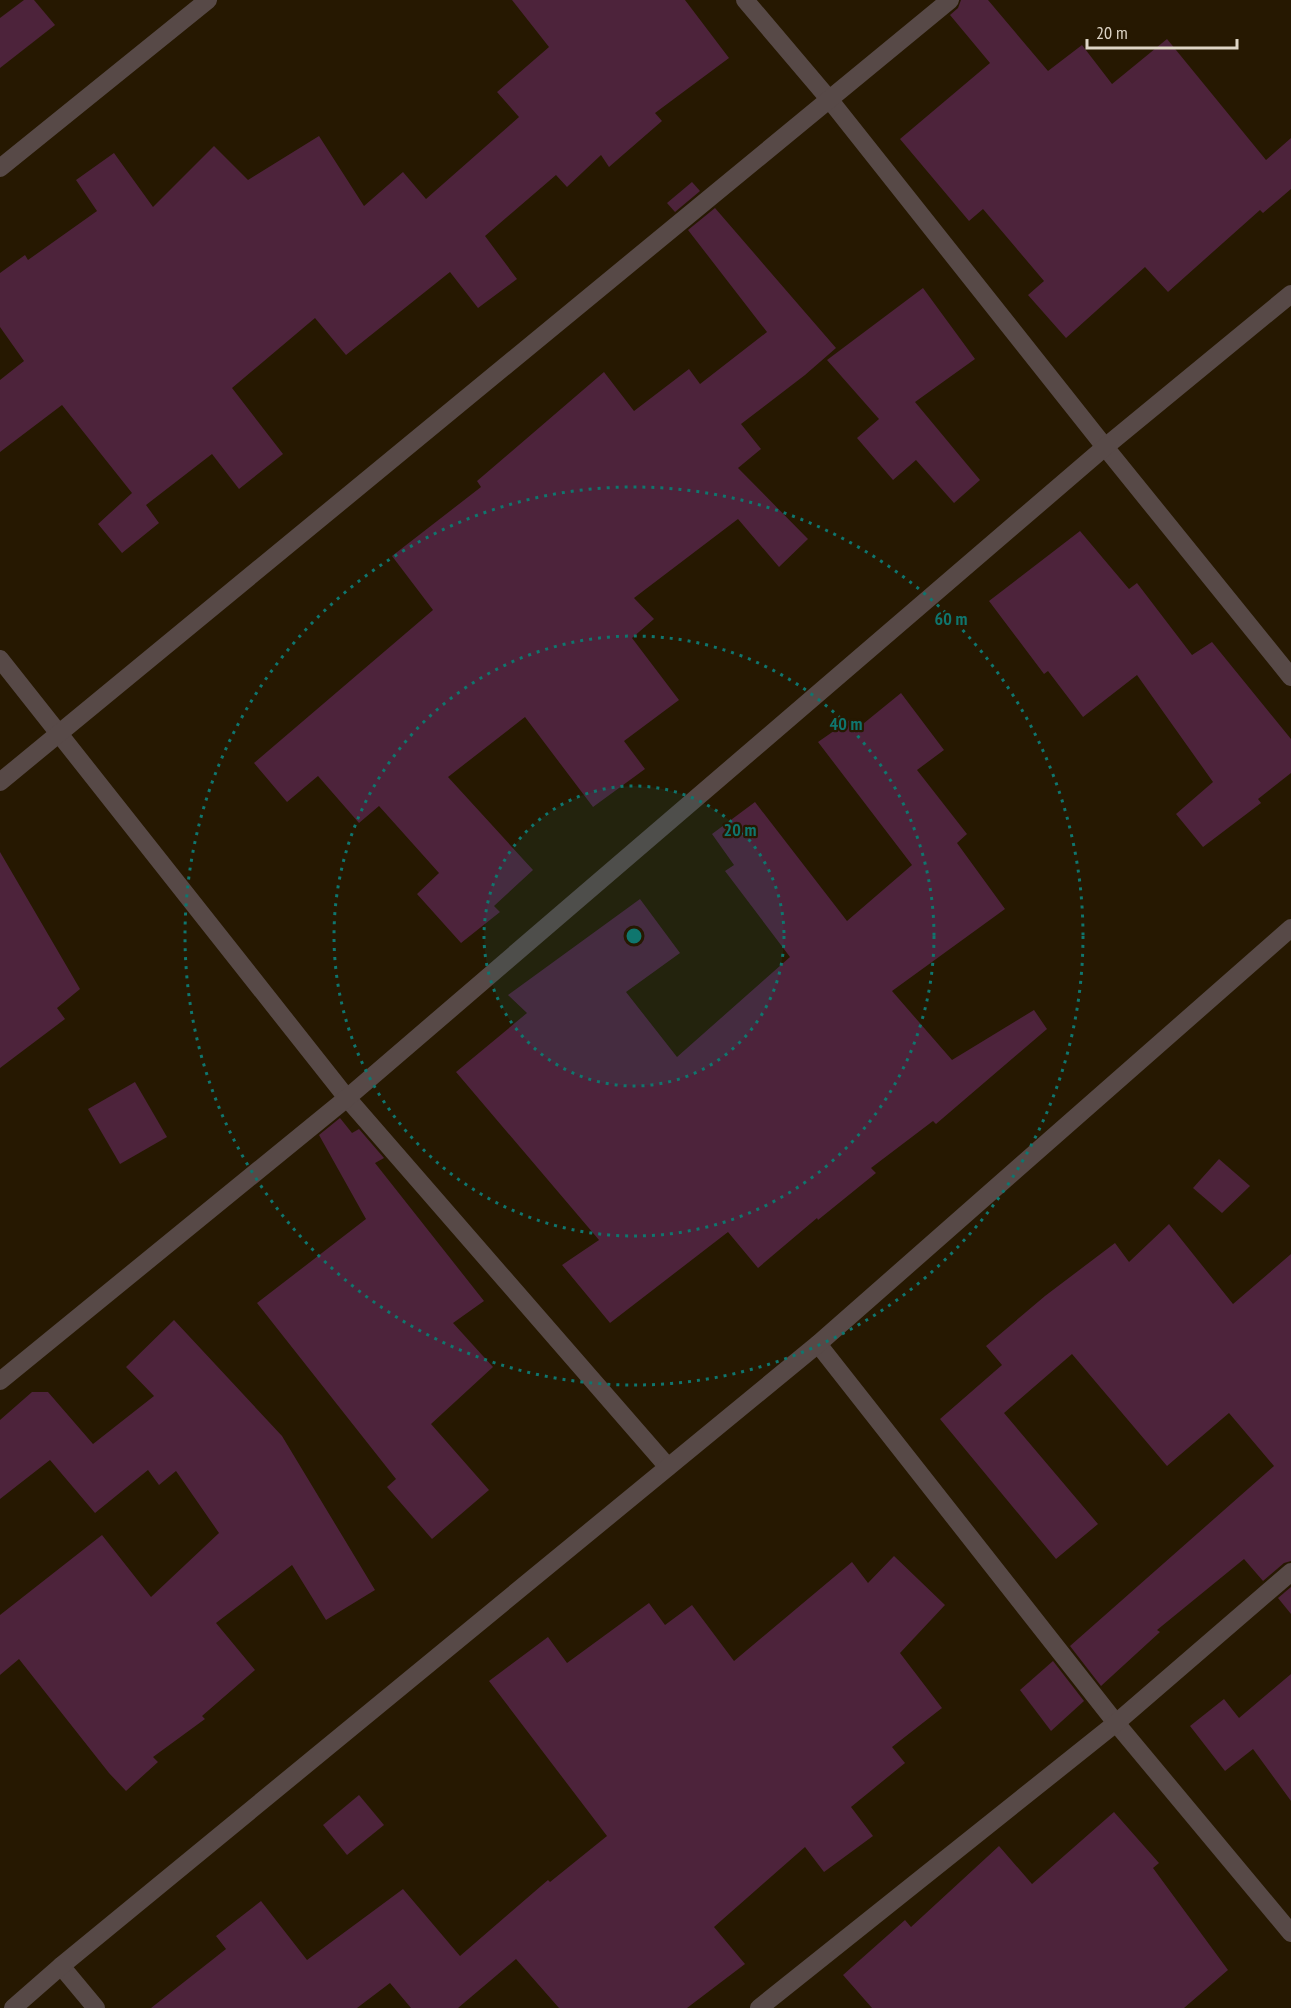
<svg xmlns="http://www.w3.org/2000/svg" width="1291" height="2008" font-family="'PT Sans Narrow',sans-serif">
	<rect width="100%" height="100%" fill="#261801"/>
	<g fill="#4d233b">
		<path d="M24,0H34L55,25L0,68V18Z"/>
		<path d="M512,0H685L729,58L655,113L662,121L609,167L601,155L567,187L556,175L485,236L517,279L478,308L450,272L346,355L315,318L232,388L283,454L239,489L212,454L146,505L159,523L122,553L98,524L132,493L62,405L0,452V380L24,361L0,327V273L25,255L28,260L97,211L76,180L114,153L153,207L214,146L248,180L319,136L364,206L403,172L426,199L519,117L497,92L549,47Z"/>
		<path d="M961,0H988L1048,71L1082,45L1112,84L1167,39L1266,160L1291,138V189L1263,213L1260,210L1168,292L1145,267L1066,338L1028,295L1044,281L983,209L969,221L900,139L990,63L950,15L958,8Z"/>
		<path d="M692,182L700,191L675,212L667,203Z"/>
		<path d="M715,208L836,348L805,375L741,424L761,449L738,468L808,539L779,567L738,519L634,598L654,619L632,638L679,700L624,741L645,769L593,807L525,717L448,777L533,870L494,906L500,912L461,943L417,894L439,873L379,806L359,823L318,776L287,802L254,763L433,610L392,556L481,487L477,481L604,372L634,411L689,369L700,384L767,332L688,230Z"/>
		<path d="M923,288L975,359L915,402L980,480L954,503L916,460L893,480L857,438L879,419L827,360Z"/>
		<path d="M1080,531L1129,589L1137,583L1192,655L1212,642L1291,739V773L1258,799L1261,803L1203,847L1176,814L1213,782L1137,675L1083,717L1048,671L1044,674L989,601Z"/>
		<path d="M901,693L944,750L917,770L967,834L957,843L1005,909L892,991L952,1060L1034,1010L1047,1029L936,1124L933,1121L871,1168L876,1173L818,1220L817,1218L758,1268L728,1232L610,1323L562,1265L599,1240L456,1072L527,1013L508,995L640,899L680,953L626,992L677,1057L790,957L725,871L734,865L712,834L755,802L847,921L912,865L818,742L851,719L858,728Z"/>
		<path d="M0,852L80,989L57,1008L65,1019L0,1068Z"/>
		<path d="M135,1082L167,1137L120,1164L88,1109Z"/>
		<path d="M340,1118L352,1133L359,1129L384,1158L375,1163L484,1301L453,1323L493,1367L431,1424L489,1490L432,1539L387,1487L396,1479L257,1303L366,1219L319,1135Z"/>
		<path d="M1219,1159L1250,1186L1222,1213L1193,1188Z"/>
		<path d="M1169,1224L1233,1304L1291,1254V1561L1284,1563L1263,1581L1244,1559L1157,1630L1160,1632L1101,1686L1070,1646L1274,1466L1229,1413L1167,1466L1072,1354L1004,1413L1098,1524L1056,1559L940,1419L1002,1365L986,1346L1045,1296L1115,1243L1129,1262Z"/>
		<path d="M174,1320L282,1436L375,1590L326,1620L292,1565L216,1623L255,1670L202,1716L205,1719L153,1757L158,1762L126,1791L109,1773L19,1659L0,1675V1615L102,1535L151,1597L219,1533L176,1471L159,1485L148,1470L95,1513L50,1460L0,1499V1420L32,1392H48L93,1444L154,1396L126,1367Z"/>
		<path d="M894,1556L945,1605L900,1653L942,1708L892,1747L905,1763L851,1807L873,1836L824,1872L805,1847L714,1927L745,1964L687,2008H559L516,1959L458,2008H411L390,1983L357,2008H151L226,1949L216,1936L261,1901L307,1960L403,1889L460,1956L548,1880L550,1882L607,1836L489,1681L548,1637L567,1663L649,1603L665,1625L692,1605L734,1661L852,1562L868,1583Z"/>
		<path d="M1291,1587V1614L1278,1598Z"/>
		<path d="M1053,1661L1084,1701L1051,1731L1020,1690Z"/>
		<path d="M1291,1674V1801L1253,1749L1225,1771L1190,1726L1224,1699L1239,1718Z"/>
		<path d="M359,1795L384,1825L347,1855L323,1825Z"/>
		<path d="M1114,1812L1159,1863L1153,1868L1228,1970L1184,2008H872L843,1975L905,1920L911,1927L999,1846L1032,1884Z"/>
	</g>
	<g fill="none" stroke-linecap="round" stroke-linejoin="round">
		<g stroke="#574947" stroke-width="18">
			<path d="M745,0L829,99L1105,447L1291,677"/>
			<path d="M0,168L208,0"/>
			<path d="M0,659L347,1098L668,1467"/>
			<path d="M0,782L950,0"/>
			<path d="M818,1344L1116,1723L1291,1933"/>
			<path d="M0,1381L347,1098L1105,447L1291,294"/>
			<path d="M61,1966L96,2008"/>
			<path d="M13,2008L61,1966L818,1344L1291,928"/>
			<path d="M759,2008L1116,1723L1291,1572"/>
		</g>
	</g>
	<circle cx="634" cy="936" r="150" fill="#0f766e" fill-opacity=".12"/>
	<g fill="none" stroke="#0f766e" stroke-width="3" stroke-dasharray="3 6">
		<circle cx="634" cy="936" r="150"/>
		<circle cx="634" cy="936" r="300"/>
		<circle cx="634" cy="936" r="449"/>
	</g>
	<circle cx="634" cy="936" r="9" fill="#0f766e" stroke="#261801" stroke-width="3"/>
	<g font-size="18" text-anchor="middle" font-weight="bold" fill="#0f766e" stroke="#261801" stroke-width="4.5" stroke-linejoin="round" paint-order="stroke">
		<text x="951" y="625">60 m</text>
		<text x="846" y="730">40 m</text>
		<text x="740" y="836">20 m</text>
	</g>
	<path d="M1087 39v9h150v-9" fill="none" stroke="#ded5c6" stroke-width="3"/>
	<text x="1096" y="39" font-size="18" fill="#ded5c6" stroke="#261801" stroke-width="4.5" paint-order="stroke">20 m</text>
</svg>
